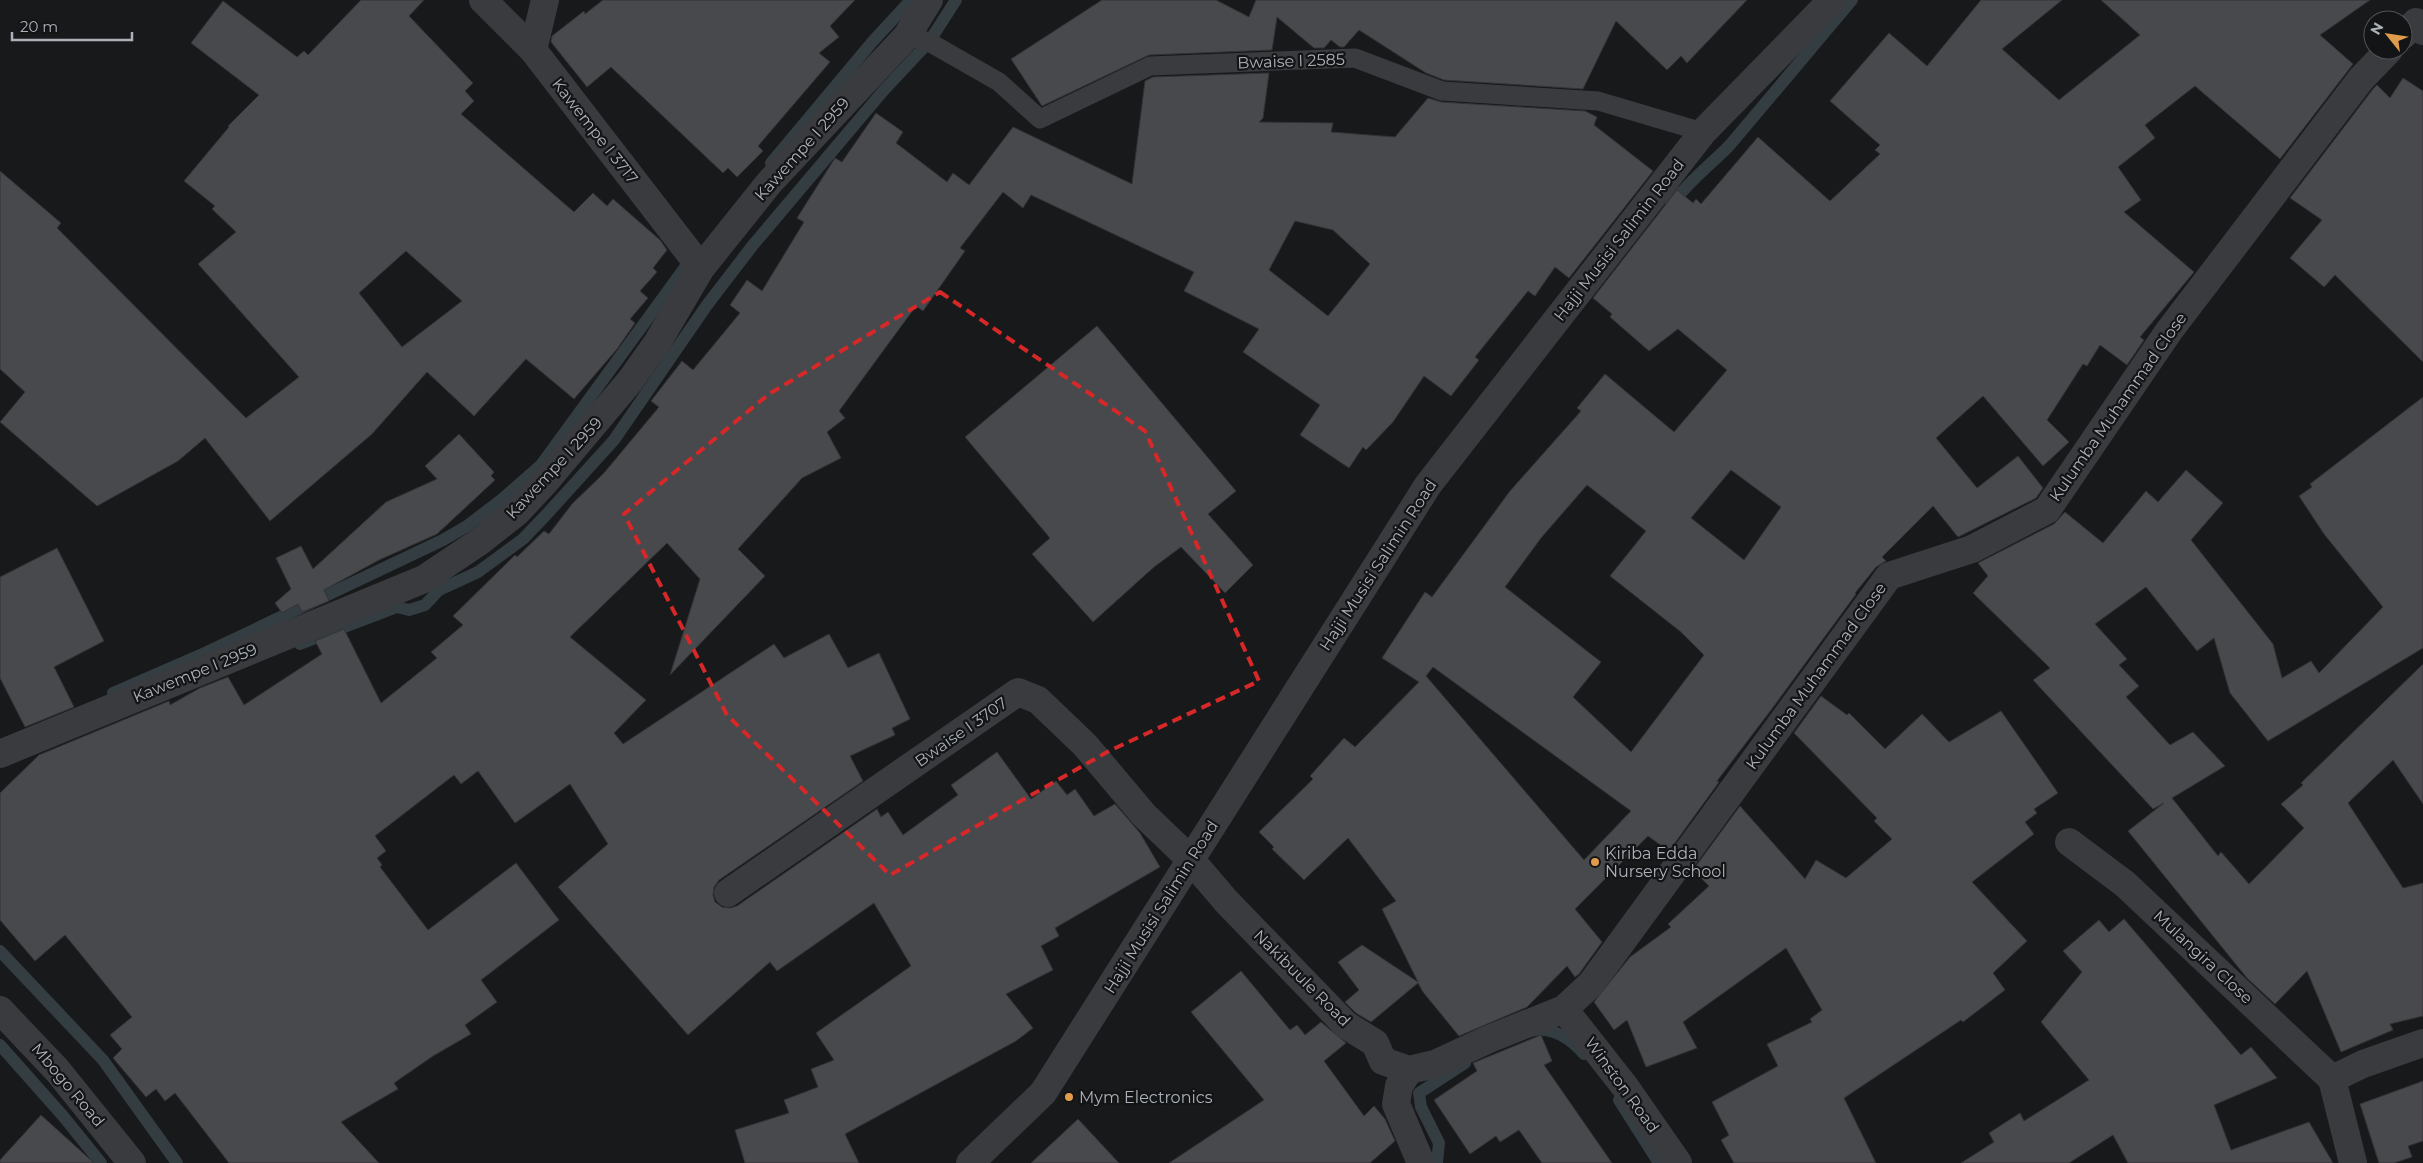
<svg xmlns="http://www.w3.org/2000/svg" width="2423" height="1163" font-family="Montserrat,sans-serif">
	<rect width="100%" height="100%" fill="#18191a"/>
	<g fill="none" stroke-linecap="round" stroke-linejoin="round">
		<g stroke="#333d42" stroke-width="12">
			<path d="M771,163L873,41L911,0"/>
			<path d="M1671,205C1689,181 1709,166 1729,146L1852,0"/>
			<path d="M300,644L397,607L409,610L425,605L439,590L478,572L523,539L546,515L614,440L707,305L753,245L884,90L929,42L956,0"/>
			<path d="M113,693L205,653L443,540L467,526L501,500L541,465L694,255"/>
			<path d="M0,951L103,1060L177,1163"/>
			<path d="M1530,1031C1552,1026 1570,1038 1584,1054"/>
			<path d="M0,1045L63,1116L101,1163"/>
			<path d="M1619,1100L1659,1163"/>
			<path d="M1437,1163L1439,1143L1421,1107L1419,1093L1465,1063"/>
		</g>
	</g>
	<g fill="#48494c" stroke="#333336" fill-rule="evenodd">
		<path d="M361,0H424L409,16L473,83L465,91L474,101L461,114L574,212L593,193L607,206L613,199L660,240L667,250L653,268L657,272L640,291L648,298L630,319L635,323L617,349L574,399L526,359L474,416L427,372L372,434L270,521L205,438L178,461L97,506L0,422L25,392L0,369V171L61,223L57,228L246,418L299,377L198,264L236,232L212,209L215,206L184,181L229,127L228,126L259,95L191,43L223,1L297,57L304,51L308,55ZM406,251L462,301L402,347L359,293Z"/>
		<path d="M603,0H855L830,26L839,37L819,53L830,62L758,146L763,151L737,177L728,168L723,173L611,67L587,87L551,42L552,36L584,11L585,14Z"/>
		<path d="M1102,0H1216L1249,17L1256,0H1747L1687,63L1681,56L1667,70L1616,21L1583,89L1444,80L1426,73L1359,30L1344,47H1340L1331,40L1324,48H1314L1277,17L1272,50L1149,55L1042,106L1011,59Z"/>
		<path d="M1981,0H2062L2002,49L2059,100L2140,35L2101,0H2370L2320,35L2353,64L2280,159L2195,86L2145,125L2155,138L2118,167L2141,200L2124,212L2194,272L2140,337L2144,340L2127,365L2100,345L2087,366L2083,364L2047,420L2069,442L2043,466L1983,396L1936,438L1977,488L2018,456L2043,488L2036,498L1958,537L1933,506L1882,557L1886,561L1876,567L1855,593L1856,594L1771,710L1717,781L1719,782L1669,851L1648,836L1575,909L1602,942L1579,974L1575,977L1567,966L1527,1007L1459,1036L1423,992L1418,983L1371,1022L1356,1013L1345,1002L1359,990L1338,962L1362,945L1418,982L1382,909L1396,901L1348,838L1304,880L1272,849L1274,847L1259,832L1313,779L1310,776L1344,738L1355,747L1419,682L1382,658L1425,592L1432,597L1510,491L1581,411L1577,408L1605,374L1674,432L1727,370L1678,329L1649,351L1610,317L1612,314L1593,298L1677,190L1693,203L1696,199L1701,204L1758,137L1830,201L1880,154L1875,150L1880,145L1830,101L1889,33L1927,66ZM1731,470L1781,507L1744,560L1691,518ZM1587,485L1646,531L1610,576L1681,632L1704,655L1631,752L1573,697L1601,662L1505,587L1541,538ZM1433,667L1631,811L1584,860L1426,676Z"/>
		<path d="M1269,73L1263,118L1259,122L1333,123L1331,132L1395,137L1428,98L1441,102L1585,111L1597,117L1594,125L1653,171L1569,278L1555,267L1535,296L1528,291L1475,357L1479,360L1451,396L1424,376L1393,422L1366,450L1363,447L1349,468L1300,435L1320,405L1243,352L1259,329L1184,291L1194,272L1031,195L1023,208L1003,192L960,248L965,251L923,311L916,306L839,411L845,418L827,432L841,458L802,478L738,549L765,576L670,675L700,579L667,543L570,637L646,700L614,733L623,744L774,644L784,658L829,634L848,668L879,653L910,719L892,728L895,735L850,756L863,781L719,880L714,887L713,895L715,902L722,907L730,908L737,906L877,809L881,817L888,812L903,835L958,795L951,785L997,752L1031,799L1056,781L1067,795L1075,789L1094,816L1115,804L1140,833L1160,867L1055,928L1059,936L1041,946L1053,970L1006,994L1033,1028L1016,1041L845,1134L859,1163H745L735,1130L789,1113L784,1100L818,1087L811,1069L834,1060L816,1033L911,966L874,903L777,971L770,962L688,1035L558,887L608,844L570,784L515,823L478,771L461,784L454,775L375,836L386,851L377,858L382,865L380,867L428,930L516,863L559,920L481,980L497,1002L465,1025L471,1034L433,1056L394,1083L398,1089L341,1122L379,1163H229L175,1093L165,1101L156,1089L146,1097L113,1058L122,1049L110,1035L132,1017L65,935L35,961L0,920V793L39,755L169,701L170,705L200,688L228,677L244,705L322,654L315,641L344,629L381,703L437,658L431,652L463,625L453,616L515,555L517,557L544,531L549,534L572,504L604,473L659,407L651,401L682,361L693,370L740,313L730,305L747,280L762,291L804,222L797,218L835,158L842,162L876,113L903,132L896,143L947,182L953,173L969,185L1013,127L1132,184L1145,81L1153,77ZM1295,221L1333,230L1370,264L1328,316L1269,270Z"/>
		<path d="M2403,78L2423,91V362L2335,275L2324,287L2290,258L2322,220L2290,198L2373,89L2377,85L2390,98Z"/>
		<path d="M1097,326L1236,491L1208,514L1253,565L1225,593L1181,547L1154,567L1093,622L1032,554L1050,538L965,437Z"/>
		<path d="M2423,397V648L2268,741L2230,693L2214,638L2197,651L2146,587L2095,624L2127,659L2119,665L2139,686L2126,697L2170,745L2193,732L2225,766L2172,798L2218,856L2221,852L2249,884L2304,828L2281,804L2303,785L2301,783L2423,664V804L2393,760L2348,803L2403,888L2423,883V1016L2390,1024L2393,1030L2341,1052L2307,971L2275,1004L2247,978L2128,831L2164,803L2153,809L2033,680L2050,668L1973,593L1988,576L1978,563L2054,524L2065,512L2103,543L2146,491L2158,502L2186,470L2223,503L2191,540L2273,644L2282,678L2311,661L2319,673L2383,607L2324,534L2299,496L2312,487L2310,484Z"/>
		<path d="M459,434L494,472L491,476L495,480L437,534L379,560L324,590L329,601L302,612L298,604L282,613L275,603L291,589L276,558L301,546L313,569L386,502L437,479L425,466Z"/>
		<path d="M57,548L104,641L54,667L74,707L25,727L0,678V577Z"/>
		<path d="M1821,696L1847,715L1849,713L1885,749L1922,714L1949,742L2001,711L2058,793L2034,809L2037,813L2025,822L2034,834L1972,882L2027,941L1993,973L2005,990L1963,1022L1961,1020L1844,1098L1876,1163H1734L1721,1140L1729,1135L1712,1102L1778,1066L1767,1044L1812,1022L1810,1019L1822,1010L1786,948L1683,1022L1697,1048L1646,1067L1627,1020L1614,1030L1594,1002L1630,957L1671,927L1668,924L1709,886L1693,870L1740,806L1805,879L1816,860L1846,878L1892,839L1874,821L1877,818L1794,733Z"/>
		<path d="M2124,919L2241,1055L2251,1047L2277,1078L2214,1105L2231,1150L2309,1122L2333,1163H2128L2113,1135L2069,1163H1961L1994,1142L1989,1133L2020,1113L2024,1121L2089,1080L2041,1022L2082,972L2063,951L2099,920L2109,932Z"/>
		<path d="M1241,971L1290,1030L1297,1025L1305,1035L1321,1022L1346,1043L1324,1061L1364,1116L1374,1106L1385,1119L1395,1141L1370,1163H1169L1264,1100L1191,1012Z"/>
		<path d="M1541,1035L1552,1061L1544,1065L1612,1163H1542L1519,1130L1500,1142L1496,1136L1470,1154L1434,1100L1477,1071L1473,1063Z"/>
		<path d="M2423,1081V1141L2408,1146L2412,1157L2394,1163H2379L2360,1104Z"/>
		<path d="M41,1115L94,1163H0V1160Z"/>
		<path d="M1078,1119L1119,1163H1031Z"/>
	</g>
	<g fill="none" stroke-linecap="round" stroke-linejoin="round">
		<path stroke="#3a3b3f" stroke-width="19" d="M907,36L929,42L999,82L1040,119L1150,66L1355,58L1442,91L1598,101L1703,132"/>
		<g stroke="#3a3b3f" stroke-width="28">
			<path d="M483,0L533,50L701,268"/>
			<path d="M2403,35L2416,22L2423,31"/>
			<path d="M533,50L545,0"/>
			<path d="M0,754L424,579L479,542L517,512L545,482L630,381L657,343L701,268L769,183L907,36L929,0"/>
			<path d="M2069,842L2125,884L2332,1079"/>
			<path d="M728,893L1018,692L1038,700L1085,745L1144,815L1191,860L1226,901L1346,1025L1375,1043L1383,1061L1409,1070L1435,1064L1489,1039L1564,1009L1591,984L1889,576L1972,549L2047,510L2169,331L2361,79L2389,50"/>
			<path d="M1564,1009L1626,1088L1678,1163"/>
			<path d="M1409,1070L1399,1086L1396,1104L1421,1163"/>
			<path d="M970,1163L1043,1093L1428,485L1703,132L1832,0"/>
			<path d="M2353,1163L2332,1079L2363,1064L2423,1043"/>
		</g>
		<path stroke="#3a3b3f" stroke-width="28" d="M0,1010L57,1070L132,1163"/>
	</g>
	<path fill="none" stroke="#d62828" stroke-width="4" stroke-dasharray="10 6" stroke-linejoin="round" d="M940,292L1145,431L1259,681L1109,751L890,875L727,715L624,514L769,394Z"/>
	<g fill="#e09c4b" stroke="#131415" stroke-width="2">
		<circle cx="1595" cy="862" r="5"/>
		<circle cx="1069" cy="1097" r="5"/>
	</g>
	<g text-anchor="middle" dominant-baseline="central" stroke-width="4.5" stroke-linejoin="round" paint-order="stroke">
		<g font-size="16" fill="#acb1b8" stroke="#131415">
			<text transform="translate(1291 61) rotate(-2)">Bwaise I 2585</text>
			<text transform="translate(595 131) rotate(52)">Kawempe I 3717</text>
			<text transform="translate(802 149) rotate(-48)">Kawempe I 2959</text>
			<text transform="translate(1619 240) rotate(-52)">Hajji Musisi Salimin Road</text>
			<text transform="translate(2118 407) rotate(-55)">Kulumba Muhammad Close</text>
			<text transform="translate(554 468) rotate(-47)">Kawempe I 2959</text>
			<text transform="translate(1378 565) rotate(-57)">Hajji Musisi Salimin Road</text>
			<text transform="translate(195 673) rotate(-22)">Kawempe I 2959</text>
			<text transform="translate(1816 676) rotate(-54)">Kulumba Muhammad Close</text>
			<text transform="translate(961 732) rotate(-35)">Bwaise I 3707</text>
			<text transform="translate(1161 907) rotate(-58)">Hajji Musisi Salimin Road</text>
			<text transform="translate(2203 957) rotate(43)">Mulangira Close</text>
			<text transform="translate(1302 978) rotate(45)">Nakibuule Road</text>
			<text transform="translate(68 1085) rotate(50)">Mbogo Road</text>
			<text transform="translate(1622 1085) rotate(54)">Winston Road</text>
		</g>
		<g font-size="16" fill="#acb1b8" stroke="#131415" text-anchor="start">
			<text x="1605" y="853">Kiriba Edda<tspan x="1605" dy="18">Nursery School</tspan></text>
			<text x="1079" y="1097">Mym Electronics</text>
		</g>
	</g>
	<g transform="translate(2388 35) rotate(300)"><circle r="24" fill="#131415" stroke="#505356"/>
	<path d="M0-4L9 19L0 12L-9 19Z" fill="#e09c4b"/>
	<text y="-8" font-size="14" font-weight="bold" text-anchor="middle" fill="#acb1b8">N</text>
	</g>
	<path d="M12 32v8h120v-8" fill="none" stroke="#acb1b8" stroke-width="2.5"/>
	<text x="20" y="32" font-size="15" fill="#acb1b8" stroke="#131415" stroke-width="4" paint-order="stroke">20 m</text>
</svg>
